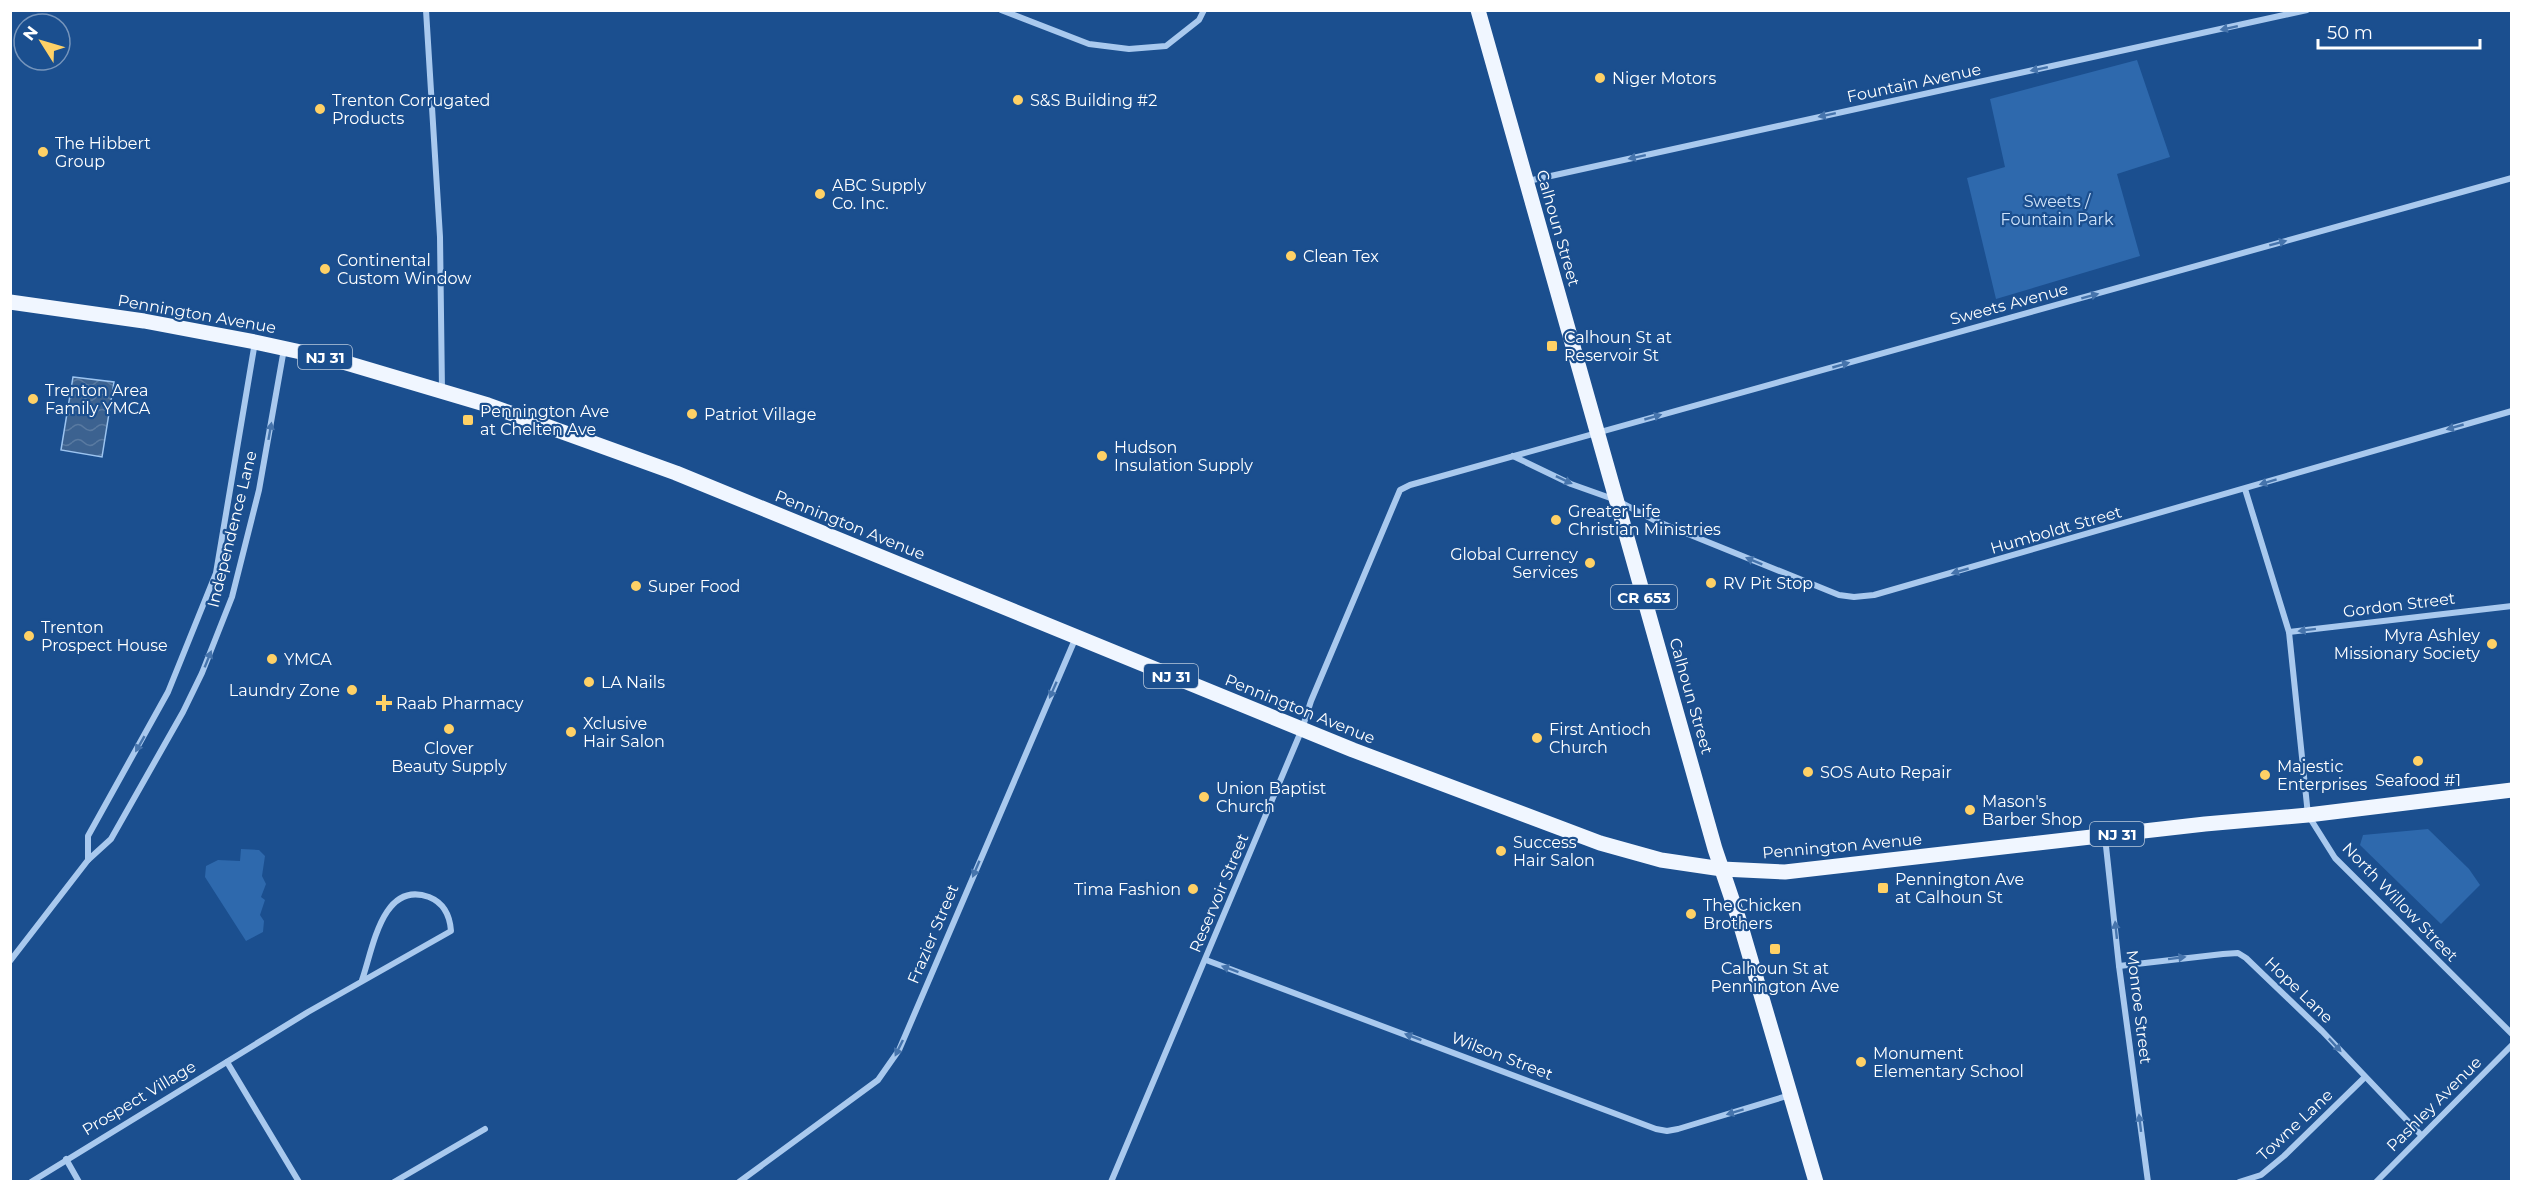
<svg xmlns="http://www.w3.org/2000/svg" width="2522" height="1192" font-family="Montserrat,sans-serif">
	<defs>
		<pattern id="water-waves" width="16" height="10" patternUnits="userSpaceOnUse" patternTransform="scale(1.5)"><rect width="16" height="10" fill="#3c6290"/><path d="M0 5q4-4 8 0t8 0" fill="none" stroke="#597aa1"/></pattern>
	</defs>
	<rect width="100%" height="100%" fill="#1b4f8f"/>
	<g fill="#2e69ad">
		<path d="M2137,60L2170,157L2117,174L2140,256L1996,299L1967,178L2005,167L1990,99Z"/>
		<path d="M2428,829L2469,869L2480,885L2441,924L2360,845L2363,835Z"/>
		<path d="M241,849L259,850L265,856L262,876L266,884L261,897L265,900L260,915L264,921L263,932L246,941L205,877L206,866L218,860L240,861Z"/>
	</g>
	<path fill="url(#water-waves)" stroke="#9cc4f0" stroke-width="1.5" d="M73,377L114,382L102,457L61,450Z"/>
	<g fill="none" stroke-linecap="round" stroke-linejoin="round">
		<g stroke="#a9c9ee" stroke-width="6">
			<path d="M426,10L440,237L442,390"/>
			<path d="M1001,10L1089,44L1129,49L1166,46L1199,20L1204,10"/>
			<path d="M1528,181L2307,10"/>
			<path d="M255,342L216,573L168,692L88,836V860L111,839L183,712L202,673L232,597L259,490L284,349"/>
			<path d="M1513,456L1571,484L1616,500L1656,521L1839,595L1854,597L1874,595L2512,411"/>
			<path d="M2245,489L2289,632L2308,815L2335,858L2512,1034"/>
			<path d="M2289,632L2512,606"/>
			<path d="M2105,837L2119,966L2148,1182"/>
			<path d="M1206,960L1656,1129L1667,1131L1678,1129L1790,1095"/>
			<path d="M10,961L88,860"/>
			<path d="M2119,966L2223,954L2238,953L2246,958L2322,1031L2421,1135"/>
			<path d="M227,1062L299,1182"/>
			<path d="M66,1159L79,1182"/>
			<path d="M31,1182L308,1012L451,931C450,916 444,903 429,897C382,880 373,949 362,980"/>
			<path d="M394,1182L485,1129"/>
			<path d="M739,1182L878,1080L899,1050L1076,637"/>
			<path d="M1111,1182L1302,729L1311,701L1400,490L1410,485L2512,178"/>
			<path d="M2239,1182L2261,1175L2284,1156L2364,1078"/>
			<path d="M2376,1182L2512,1045"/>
		</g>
		<g stroke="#f0f6ff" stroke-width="15">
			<path d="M1478,10L1715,849L1740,923L1816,1182"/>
			<path d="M10,302L144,321L255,342L333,359L488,405L676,473L1353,750L1600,843L1661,860L1722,869L1785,872L2205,824L2308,815L2512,790"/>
		</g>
	</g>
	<defs><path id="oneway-solid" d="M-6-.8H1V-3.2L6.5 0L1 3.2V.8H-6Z" transform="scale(1.5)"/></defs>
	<g fill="#4674ac">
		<use href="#oneway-solid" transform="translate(2229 28) rotate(168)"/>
		<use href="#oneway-solid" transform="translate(2039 69) rotate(168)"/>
		<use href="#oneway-solid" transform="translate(1827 115) rotate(168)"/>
		<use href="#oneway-solid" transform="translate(1637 157) rotate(168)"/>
		<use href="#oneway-solid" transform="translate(2278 243) rotate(-15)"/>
		<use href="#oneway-solid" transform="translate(2090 296) rotate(-15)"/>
		<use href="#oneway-solid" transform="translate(1841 365) rotate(-16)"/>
		<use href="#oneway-solid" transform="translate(1653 417) rotate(-16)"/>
		<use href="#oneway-solid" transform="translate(2455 427) rotate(164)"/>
		<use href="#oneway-solid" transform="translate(270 431) rotate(-80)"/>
		<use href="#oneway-solid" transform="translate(1564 480) rotate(25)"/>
		<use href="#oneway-solid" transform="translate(2268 482) rotate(163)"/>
		<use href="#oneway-solid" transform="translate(1754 561) rotate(-158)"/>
		<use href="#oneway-solid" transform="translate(1960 571) rotate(164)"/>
		<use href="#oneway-solid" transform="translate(2307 630) rotate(173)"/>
		<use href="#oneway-solid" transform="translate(208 659) rotate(-68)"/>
		<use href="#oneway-solid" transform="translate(1053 690) rotate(114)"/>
		<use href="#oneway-solid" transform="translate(140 744) rotate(120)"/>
		<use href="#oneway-solid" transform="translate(976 869) rotate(113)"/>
		<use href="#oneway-solid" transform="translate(2116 930) rotate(-96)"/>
		<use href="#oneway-solid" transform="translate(2177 958) rotate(-7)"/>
		<use href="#oneway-solid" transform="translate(1230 969) rotate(-160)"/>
		<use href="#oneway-solid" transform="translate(1413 1037) rotate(-159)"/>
		<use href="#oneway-solid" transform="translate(2335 1045) rotate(47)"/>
		<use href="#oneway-solid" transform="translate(899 1048) rotate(116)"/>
		<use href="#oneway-solid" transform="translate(1735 1112) rotate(163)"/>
		<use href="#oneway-solid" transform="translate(2140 1123) rotate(-97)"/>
	</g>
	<g fill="#ffd166" stroke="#1b4f8f" stroke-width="2">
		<circle cx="1600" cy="78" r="6"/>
		<circle cx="1018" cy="100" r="6"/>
		<circle cx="320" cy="109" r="6"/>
		<circle cx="43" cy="152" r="6"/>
		<circle cx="820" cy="194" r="6"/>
		<circle cx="1291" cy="256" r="6"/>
		<circle cx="325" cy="269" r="6"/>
		<rect x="1546" y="340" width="12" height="12" rx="3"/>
		<circle cx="33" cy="399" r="6"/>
		<circle cx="692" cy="414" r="6"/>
		<rect x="462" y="414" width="12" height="12" rx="3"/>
		<circle cx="1102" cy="456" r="6"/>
		<circle cx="1556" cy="520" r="6"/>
		<circle cx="1590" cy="563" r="6"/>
		<circle cx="1711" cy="583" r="6"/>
		<circle cx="636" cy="586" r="6"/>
		<circle cx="29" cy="636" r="6"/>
		<circle cx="2492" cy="644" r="6"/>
		<circle cx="272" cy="659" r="6"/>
		<circle cx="589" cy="682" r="6"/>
		<circle cx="352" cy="690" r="6"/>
		<path d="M381 694h6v6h6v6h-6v6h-6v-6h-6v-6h6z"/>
		<circle cx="449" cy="729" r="6"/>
		<circle cx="571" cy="732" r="6"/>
		<circle cx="1537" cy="738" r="6"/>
		<circle cx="2418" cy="761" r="6"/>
		<circle cx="1808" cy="772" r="6"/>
		<circle cx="2265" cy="775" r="6"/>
		<circle cx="1204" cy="797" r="6"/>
		<circle cx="1970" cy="810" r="6"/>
		<circle cx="1501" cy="851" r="6"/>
		<rect x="1877" y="882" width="12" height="12" rx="3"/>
		<circle cx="1193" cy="889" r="6"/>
		<circle cx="1691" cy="914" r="6"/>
		<rect x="1769" y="943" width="12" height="12" rx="3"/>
		<circle cx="1861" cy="1062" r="6"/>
	</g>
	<g text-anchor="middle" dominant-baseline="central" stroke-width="4.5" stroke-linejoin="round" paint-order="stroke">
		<g fill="#1b4f8f" stroke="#bbcadd" stroke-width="1.5">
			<rect x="298" y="345" width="54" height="24" rx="4.5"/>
			<rect x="1611" y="585" width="66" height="24" rx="4.5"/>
			<rect x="1144" y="664" width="54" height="24" rx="4.5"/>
			<rect x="2090" y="822" width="54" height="24" rx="4.5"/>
		</g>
		<g font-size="15" font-weight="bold" fill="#fff">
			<text x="325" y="357">NJ 31</text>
			<text x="1644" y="597">CR 653</text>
			<text x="1171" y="676">NJ 31</text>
			<text x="2117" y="834">NJ 31</text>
		</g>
		<g font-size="16" fill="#fff" stroke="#1b4f8f" text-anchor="start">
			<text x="1612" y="78">Niger Motors</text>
			<text x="332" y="100">Trenton Corrugated<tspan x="332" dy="18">Products</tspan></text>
			<text x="1030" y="100">S&amp;S Building #2</text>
			<text x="55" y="143">The Hibbert<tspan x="55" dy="18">Group</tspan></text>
			<text x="832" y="185">ABC Supply<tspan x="832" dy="18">Co. Inc.</tspan></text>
			<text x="1303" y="256">Clean Tex</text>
			<text x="337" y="260">Continental<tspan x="337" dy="18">Custom Window</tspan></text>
			<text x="1564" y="337">Calhoun St at<tspan x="1564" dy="18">Reservoir St</tspan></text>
			<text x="45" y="390">Trenton Area<tspan x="45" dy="18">Family YMCA</tspan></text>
			<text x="480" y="411">Pennington Ave<tspan x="480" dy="18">at Chelten Ave</tspan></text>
			<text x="704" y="414">Patriot Village</text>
			<text x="1114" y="447">Hudson<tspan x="1114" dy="18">Insulation Supply</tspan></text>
			<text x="1568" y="511">Greater Life<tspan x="1568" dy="18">Christian Ministries</tspan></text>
			<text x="1578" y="554" text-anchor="end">Global Currency<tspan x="1578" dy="18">Services</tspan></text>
			<text x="1723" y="583">RV Pit Stop</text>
			<text x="648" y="586">Super Food</text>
			<text x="41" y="627">Trenton<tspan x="41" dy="18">Prospect House</tspan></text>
			<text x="2480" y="635" text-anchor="end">Myra Ashley<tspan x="2480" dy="18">Missionary Society</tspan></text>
			<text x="284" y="659">YMCA</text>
			<text x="601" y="682">LA Nails</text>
			<text x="340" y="690" text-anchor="end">Laundry Zone</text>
			<text x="396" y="703">Raab Pharmacy</text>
			<text x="583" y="723">Xclusive<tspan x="583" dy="18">Hair Salon</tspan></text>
			<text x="1549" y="729">First Antioch<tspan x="1549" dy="18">Church</tspan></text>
			<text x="449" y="748" text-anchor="middle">Clover<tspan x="449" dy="18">Beauty Supply</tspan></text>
			<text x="2277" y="766">Majestic<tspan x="2277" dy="18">Enterprises</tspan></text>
			<text x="1820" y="772">SOS Auto Repair</text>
			<text x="2418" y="780" text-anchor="middle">Seafood #1</text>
			<text x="1216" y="788">Union Baptist<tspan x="1216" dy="18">Church</tspan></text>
			<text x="1982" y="801">Mason's<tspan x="1982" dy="18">Barber Shop</tspan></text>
			<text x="1513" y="842">Success<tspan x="1513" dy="18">Hair Salon</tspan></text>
			<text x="1895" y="879">Pennington Ave<tspan x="1895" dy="18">at Calhoun St</tspan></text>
			<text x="1181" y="889" text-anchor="end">Tima Fashion</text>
			<text x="1703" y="905">The Chicken<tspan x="1703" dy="18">Brothers</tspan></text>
			<text x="1775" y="968" text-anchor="middle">Calhoun St at<tspan x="1775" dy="18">Pennington Ave</tspan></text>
			<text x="1873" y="1053">Monument<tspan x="1873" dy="18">Elementary School</tspan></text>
		</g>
		<g font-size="16" fill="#fff" stroke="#1b4f8f">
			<text transform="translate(1914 83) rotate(-12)">Fountain Avenue</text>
			<text transform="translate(1558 228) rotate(74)">Calhoun Street</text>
			<text transform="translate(2009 304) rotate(-15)">Sweets Avenue</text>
			<text transform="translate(197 314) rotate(10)">Pennington Avenue</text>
			<text transform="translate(850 525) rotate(22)">Pennington Avenue</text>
			<text transform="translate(232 529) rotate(-76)">Independence Lane</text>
			<text transform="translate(2056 530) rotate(-16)">Humboldt Street</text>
			<text transform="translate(2399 605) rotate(-7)">Gordon Street</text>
			<text transform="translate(1691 696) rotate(74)">Calhoun Street</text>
			<text transform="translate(1300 709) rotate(22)">Pennington Avenue</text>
			<text transform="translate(1842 846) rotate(-5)">Pennington Avenue</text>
			<text transform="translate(1219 893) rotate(-67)">Reservoir Street</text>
			<text transform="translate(2400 902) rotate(46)">North Willow Street</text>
			<text transform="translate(933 934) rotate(-67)">Frazier Street</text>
			<text transform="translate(2299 990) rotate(44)">Hope Lane</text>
			<text transform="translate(2139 1007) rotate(83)">Monroe Street</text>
			<text transform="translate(1502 1056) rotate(21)">Wilson Street</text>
			<text transform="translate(139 1098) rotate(-31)">Prospect Village</text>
			<text transform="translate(2434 1104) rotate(-45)">Pashley Avenue</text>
			<text transform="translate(2295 1125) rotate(-43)">Towne Lane</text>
		</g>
		<g font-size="16" fill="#cfe3fa" stroke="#1b4f8f">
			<text x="2057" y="201">Sweets /<tspan x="2057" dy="18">Fountain Park</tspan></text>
		</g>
	</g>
	<rect width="2522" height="1192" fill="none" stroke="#ffffff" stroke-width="24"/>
	<g transform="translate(42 42) rotate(307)"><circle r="28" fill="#1b4f8f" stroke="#7695bc" stroke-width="1.5"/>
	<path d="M0-4.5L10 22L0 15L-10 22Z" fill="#ffd166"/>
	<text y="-9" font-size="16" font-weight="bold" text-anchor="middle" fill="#ffffff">N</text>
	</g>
	<path d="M2318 39v9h162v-9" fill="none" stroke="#ffffff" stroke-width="3"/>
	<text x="2327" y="39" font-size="18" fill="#ffffff" stroke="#1b4f8f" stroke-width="4.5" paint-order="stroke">50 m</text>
</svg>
